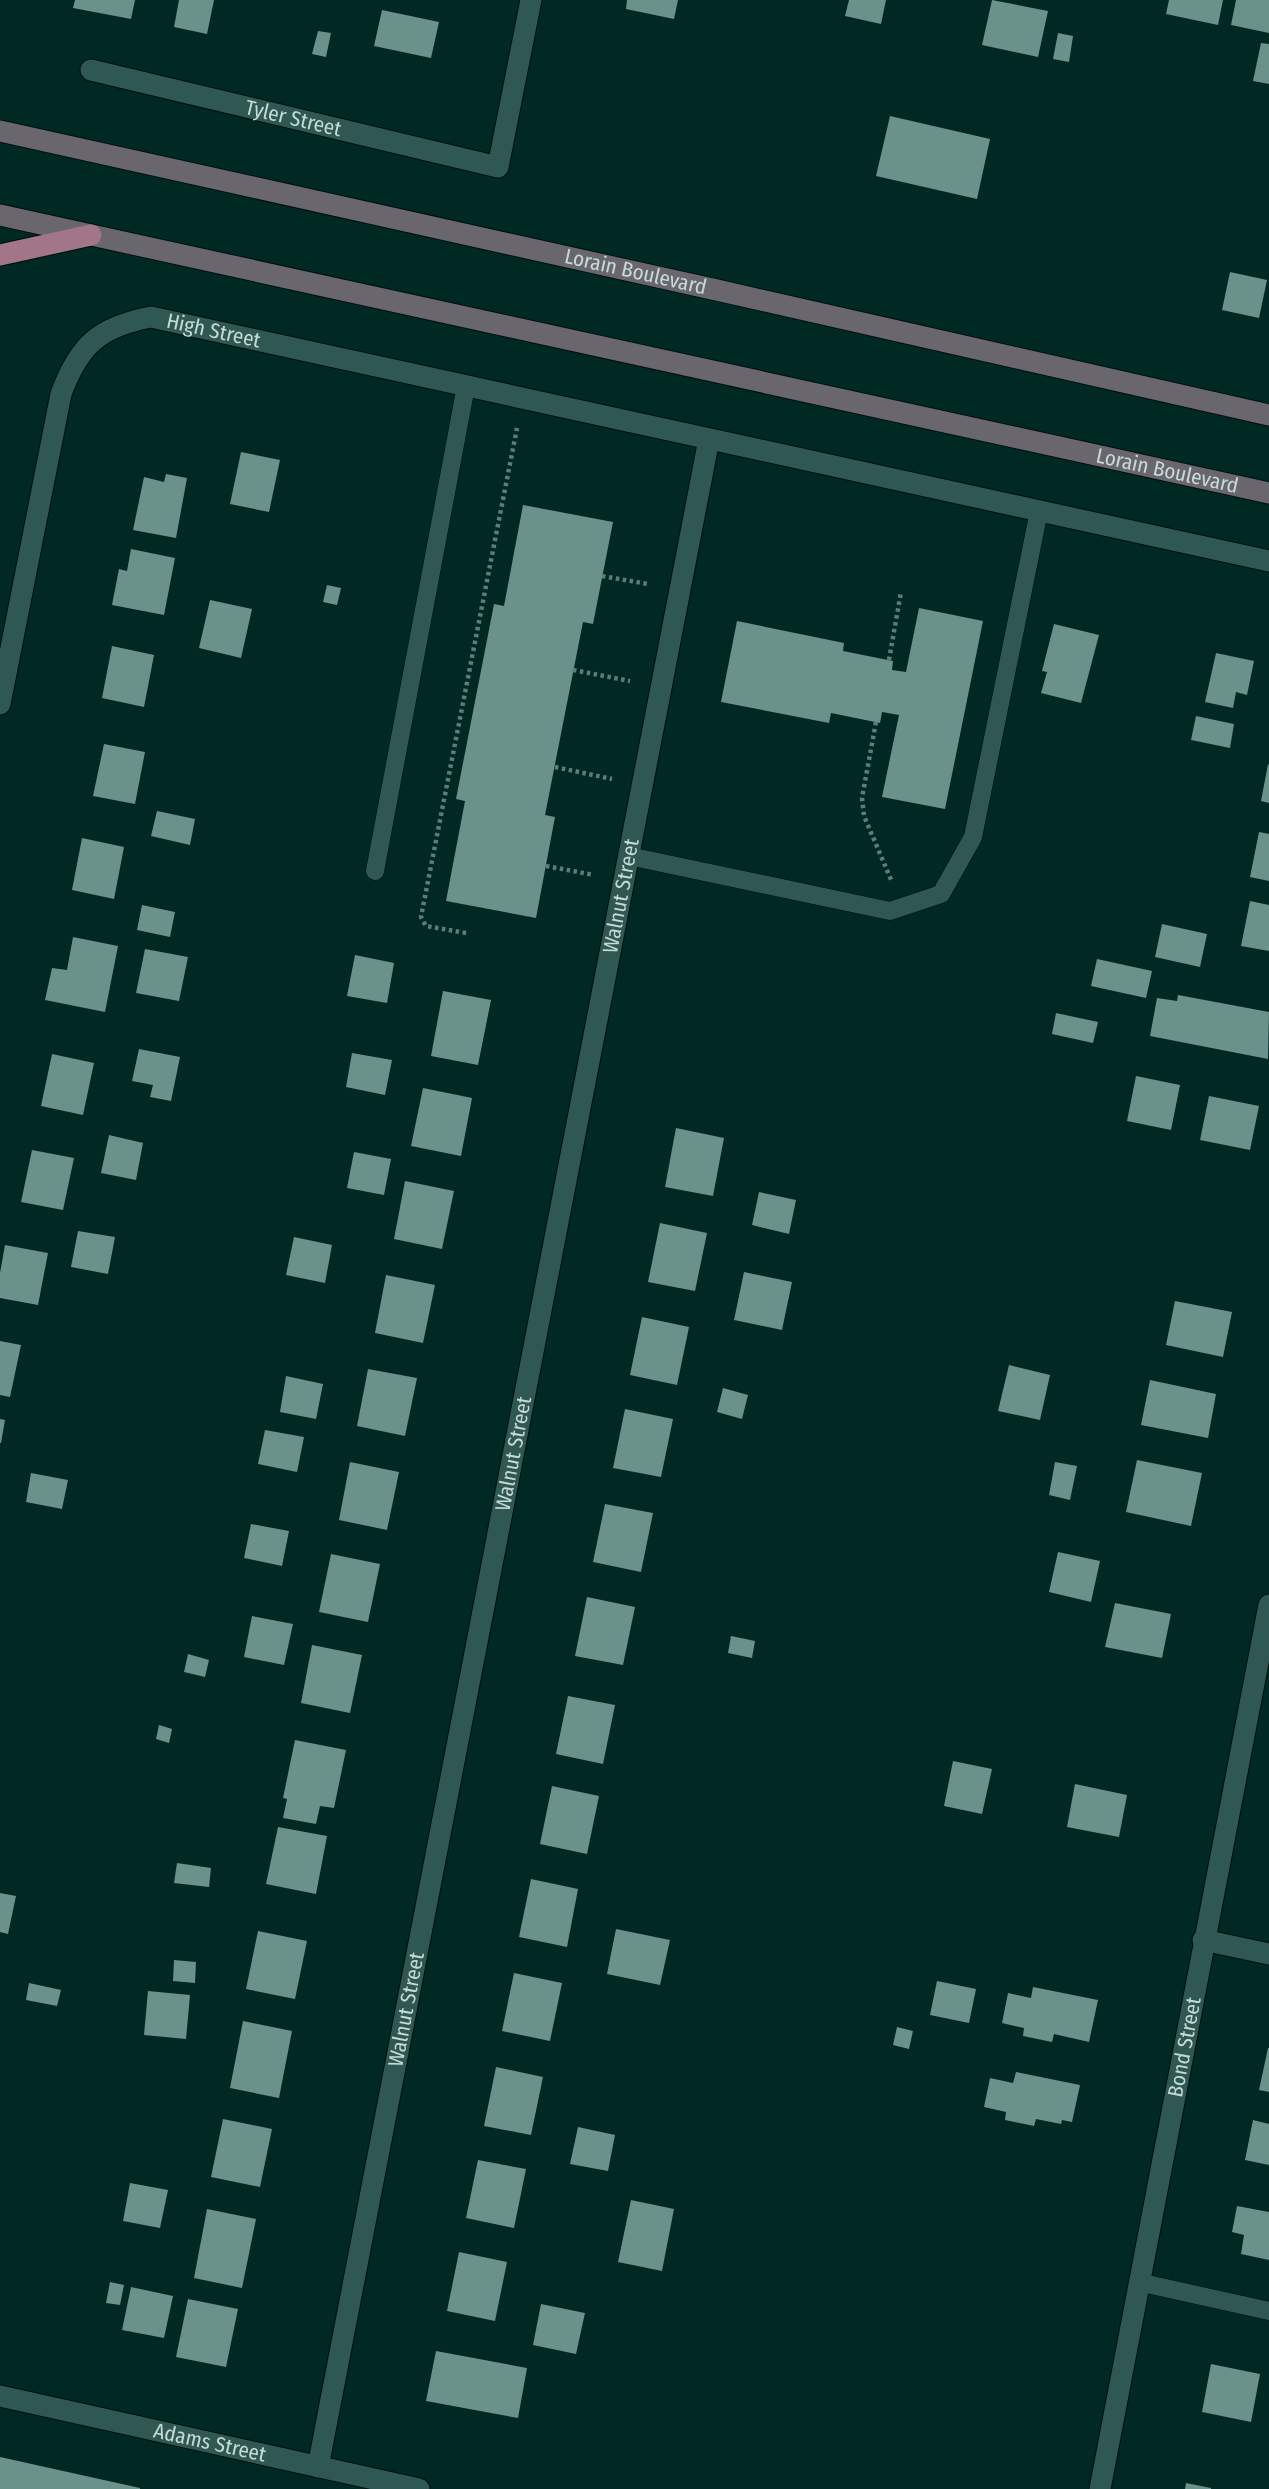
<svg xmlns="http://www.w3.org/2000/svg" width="1269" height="2489" font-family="'Fira Sans Condensed',sans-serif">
	<rect width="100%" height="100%" fill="#002924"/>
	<g fill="#6a928b">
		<path d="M75,0H135L131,19L73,8Z"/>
		<path d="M179,0H214L207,34L174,27Z"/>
		<path d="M627,0H678L674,19L626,9Z"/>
		<path d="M849,0H886L881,24L845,16Z"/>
		<path d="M992,0L1048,11L1038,57L982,45Z"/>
		<path d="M1169,0H1223L1218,25L1166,14Z"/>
		<path d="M1236,0H1269V33L1231,25Z"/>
		<path d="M382,10L439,22L431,58L374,46Z"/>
		<path d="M318,31L331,33L326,57L312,54Z"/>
		<path d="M1058,33L1073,36L1069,62L1053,59Z"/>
		<path d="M1261,43L1269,44V84L1253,81Z"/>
		<path d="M890,116L990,139L977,199L876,176Z"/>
		<path d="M1230,272L1267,280L1259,318L1222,310Z"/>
		<path d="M241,452L280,460L269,512L230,504Z"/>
		<path d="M166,474L187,478L176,538L133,530L144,477L164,482Z"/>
		<path d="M523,505L613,522L593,624L583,622L545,815L555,817L536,918L446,901L465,801L456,799L494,604L504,606Z"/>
		<path d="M131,549L175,558L164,615L112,605L119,569L127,571Z"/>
		<path d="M327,585L341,588L337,605L323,602Z"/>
		<path d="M210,600L252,609L241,658L199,648Z"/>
		<path d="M919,608L983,621L945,809L882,797L899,715L882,712L880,723L831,713L829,723L721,702L737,621L844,643L843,651L893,661L892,670L906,672Z"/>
		<path d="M1054,624L1099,635L1081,703L1041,693L1047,672L1042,671Z"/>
		<path d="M112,646L154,655L144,707L102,698Z"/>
		<path d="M1216,653L1254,661L1247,695L1236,692L1233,708L1205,702Z"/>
		<path d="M1196,716L1234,724L1230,748L1191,740Z"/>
		<path d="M104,744L145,752L135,804L93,796Z"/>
		<path d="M1268,764L1269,765V803L1261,801Z"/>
		<path d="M157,811L195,819L190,845L151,836Z"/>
		<path d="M1259,832L1269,834V881L1250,877Z"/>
		<path d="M82,838L124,847L114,899L72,890Z"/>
		<path d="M1250,901L1269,905V951L1241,946Z"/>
		<path d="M142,905L175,912L170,937L137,930Z"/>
		<path d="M1162,924L1207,934L1200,967L1155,957Z"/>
		<path d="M73,937L118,946L105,1012L45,1000L52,968L67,970Z"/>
		<path d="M145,949L188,957L179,1001L136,993Z"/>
		<path d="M355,955L394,963L387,1003L347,996Z"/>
		<path d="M1097,959L1152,971L1146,998L1091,986Z"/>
		<path d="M443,991L491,1000L478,1065L431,1056Z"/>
		<path d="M1178,995L1269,1012L1268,1059L1150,1036L1157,998L1177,1001Z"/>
		<path d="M1056,1013L1098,1022L1093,1043L1052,1034Z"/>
		<path d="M139,1049L180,1057L171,1101L150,1097L153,1085L132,1081Z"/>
		<path d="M352,1053L392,1060L385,1095L346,1087Z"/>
		<path d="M52,1054L94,1063L83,1115L41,1106Z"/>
		<path d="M1136,1076L1180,1085L1171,1130L1127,1121Z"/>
		<path d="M423,1088L472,1098L461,1156L411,1146Z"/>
		<path d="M1209,1096L1259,1106L1250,1150L1200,1140Z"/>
		<path d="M676,1128L724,1138L713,1196L665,1187Z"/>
		<path d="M109,1135L143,1143L136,1180L101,1173Z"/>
		<path d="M32,1150L74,1158L63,1210L21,1202Z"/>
		<path d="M354,1152L391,1159L384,1195L347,1188Z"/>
		<path d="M405,1181L454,1191L442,1249L394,1239Z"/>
		<path d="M759,1192L796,1200L789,1234L752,1225Z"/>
		<path d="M660,1223L707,1233L695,1291L648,1282Z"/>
		<path d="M78,1231L115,1237L108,1274L71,1267Z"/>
		<path d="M294,1237L332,1245L325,1283L286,1275Z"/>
		<path d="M5,1245L48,1253L38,1305L0,1298V1273Z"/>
		<path d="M744,1272L792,1282L782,1330L734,1320Z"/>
		<path d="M386,1275L435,1285L423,1343L375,1333Z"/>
		<path d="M1175,1301L1232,1312L1223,1357L1166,1345Z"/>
		<path d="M642,1317L689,1327L677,1385L630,1375Z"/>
		<path d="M0,1341L21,1345L10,1397L0,1395Z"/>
		<path d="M1009,1365L1050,1375L1040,1420L998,1411Z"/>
		<path d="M368,1369L417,1378L405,1436L357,1426Z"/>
		<path d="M286,1376L323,1384L316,1419L280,1412Z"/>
		<path d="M1150,1380L1216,1394L1208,1438L1141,1425Z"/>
		<path d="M723,1388L748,1395L742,1419L717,1412Z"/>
		<path d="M625,1409L673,1419L661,1477L613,1468Z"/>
		<path d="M0,1419L5,1420L1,1443H0Z"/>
		<path d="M265,1430L304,1437L297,1472L258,1464Z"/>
		<path d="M1137,1460L1202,1473L1191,1526L1126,1512Z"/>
		<path d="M350,1462L399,1472L387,1530L339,1520Z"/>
		<path d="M1055,1462L1077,1466L1070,1500L1049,1495Z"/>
		<path d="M31,1473L68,1480L62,1509L26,1502Z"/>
		<path d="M605,1504L653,1513L641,1572L593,1562Z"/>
		<path d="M251,1524L289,1531L282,1566L244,1558Z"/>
		<path d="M1058,1552L1100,1561L1091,1602L1049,1592Z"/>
		<path d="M331,1554L380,1564L368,1622L319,1612Z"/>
		<path d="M587,1597L635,1607L623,1665L575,1656Z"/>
		<path d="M1115,1603L1171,1614L1162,1658L1105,1647Z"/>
		<path d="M252,1616L293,1624L284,1665L244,1657Z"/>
		<path d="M731,1636L755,1641L752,1658L728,1653Z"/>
		<path d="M312,1645L362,1655L350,1713L301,1703Z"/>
		<path d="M188,1654L209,1660L205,1677L184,1672Z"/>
		<path d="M568,1696L615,1705L603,1764L556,1754Z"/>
		<path d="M159,1725L172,1729L169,1743L156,1739Z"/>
		<path d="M295,1740L346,1750L334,1808L320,1806L316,1824L283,1818L287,1799L283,1798Z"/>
		<path d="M953,1761L992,1769L982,1814L944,1806Z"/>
		<path d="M1075,1784L1127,1795L1119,1837L1067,1827Z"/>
		<path d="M552,1786L599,1796L587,1854L540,1844Z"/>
		<path d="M278,1827L327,1836L316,1894L266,1884Z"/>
		<path d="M177,1863L211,1868L209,1887L174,1883Z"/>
		<path d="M531,1879L578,1889L567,1947L519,1937Z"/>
		<path d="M0,1893L16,1896L8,1934L0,1932Z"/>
		<path d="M616,1929L670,1940L660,1985L607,1974Z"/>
		<path d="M258,1931L307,1941L295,1999L246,1989Z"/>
		<path d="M174,1960L196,1962L195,1983L173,1981Z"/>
		<path d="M514,1973L562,1983L550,2041L502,2031Z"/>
		<path d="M937,1981L976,1989L969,2023L930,2015Z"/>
		<path d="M29,1983L61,1990L57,2006L26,2000Z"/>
		<path d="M1033,1987L1098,2000L1089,2042L1054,2034L1052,2042L1023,2036L1024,2028L1002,2023L1008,1993L1031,1998Z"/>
		<path d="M148,1991L190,1995L186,2039L144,2035Z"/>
		<path d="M243,2021L292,2031L279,2098L230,2088Z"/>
		<path d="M897,2027L913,2031L909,2049L893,2045Z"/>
		<path d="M1268,2048H1269V2092L1259,2090Z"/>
		<path d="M496,2067L543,2077L531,2135L484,2126Z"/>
		<path d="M1016,2072L1080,2085L1072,2122L1062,2120L1061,2124L1036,2119L1034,2126L1005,2120L1006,2112L984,2107L990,2078L1013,2083Z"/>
		<path d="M223,2119L272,2129L260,2187L211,2177Z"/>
		<path d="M1253,2120L1269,2124V2165L1245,2160Z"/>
		<path d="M578,2127L615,2135L608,2171L570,2164Z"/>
		<path d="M478,2160L526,2169L514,2228L466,2218Z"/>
		<path d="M130,2183L168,2190L160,2228L123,2221Z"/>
		<path d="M631,2200L674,2209L662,2271L618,2262Z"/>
		<path d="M1237,2206L1269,2212V2260L1241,2254L1244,2235L1232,2232Z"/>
		<path d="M207,2209L256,2219L242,2288L194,2278Z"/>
		<path d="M459,2252L507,2262L495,2321L447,2311Z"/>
		<path d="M110,2282L124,2285L120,2305L106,2303Z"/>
		<path d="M131,2287L173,2296L164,2338L122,2330Z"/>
		<path d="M188,2299L238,2309L226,2367L176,2357Z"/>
		<path d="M541,2304L585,2313L576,2354L533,2345Z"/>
		<path d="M436,2351L527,2368L518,2418L426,2401Z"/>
		<path d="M1211,2364L1260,2374L1251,2422L1202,2412Z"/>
		<path d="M0,2457L140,2488V2489H0Z"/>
		<path d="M1186,2483L1211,2488V2489H1185Z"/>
	</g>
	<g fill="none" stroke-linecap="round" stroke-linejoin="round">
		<defs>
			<g id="lane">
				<path d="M629,856L890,911L941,894L973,837L1039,511"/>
				<path d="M375,871L466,386"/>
				<path d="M1138,2282L1269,2311"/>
			</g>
			<g id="street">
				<path id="s1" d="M91,70L498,167L531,0"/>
				<path id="s2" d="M0,704L61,394C79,345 99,327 151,317L1269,561"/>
				<path d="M1203,1940L1269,1954"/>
				<path id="s3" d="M0,2396L419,2489"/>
				<path id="s4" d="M318,2467L709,439"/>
				<path id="s5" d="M1100,2489L1269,1605"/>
			</g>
			<g id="secondary">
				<path id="s6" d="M0,131C424,222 846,320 1269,415"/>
				<path id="s7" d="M0,215L1269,493"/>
			</g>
			<path id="primary" d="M0,255L91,235"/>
		</defs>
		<use href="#lane" stroke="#000f0c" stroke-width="19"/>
		<use href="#street" stroke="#000f0c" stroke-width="23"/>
		<use href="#secondary" stroke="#000f0c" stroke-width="23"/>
		<use href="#primary" stroke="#000f0c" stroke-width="23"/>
		<g stroke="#5d7d79" stroke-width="4.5" stroke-dasharray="3.5 3.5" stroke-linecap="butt">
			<path d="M602,576L648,584"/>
			<path d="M889,660L901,592"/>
			<path d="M573,670L630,681"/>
			<path d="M876,722L862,798L864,816L892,882"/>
			<path d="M555,767L612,779"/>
			<path d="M546,866L594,875"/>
			<path d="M466,933L426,926L421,917L517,428"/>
		</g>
		<use href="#lane" stroke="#305852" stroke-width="18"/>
		<use href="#street" stroke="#305852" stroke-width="21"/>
		<use href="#secondary" stroke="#69676d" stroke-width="21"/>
		<use href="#primary" stroke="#a27589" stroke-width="21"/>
	</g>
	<g text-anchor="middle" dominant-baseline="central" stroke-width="7" stroke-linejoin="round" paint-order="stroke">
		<g font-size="21" fill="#c6dbd7" stroke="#002924">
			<text stroke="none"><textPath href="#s1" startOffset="208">Tyler Street</textPath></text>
			<text stroke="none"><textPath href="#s6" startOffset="651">Lorain Boulevard</textPath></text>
			<text stroke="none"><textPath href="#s2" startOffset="506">High Street</textPath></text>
			<text stroke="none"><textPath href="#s7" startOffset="1195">Lorain Boulevard</textPath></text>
			<text stroke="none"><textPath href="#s4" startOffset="1600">Walnut Street</textPath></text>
			<text stroke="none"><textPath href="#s4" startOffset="1032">Walnut Street</textPath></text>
			<text stroke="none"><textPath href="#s4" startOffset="466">Walnut Street</textPath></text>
			<text stroke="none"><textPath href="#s5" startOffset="450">Bond Street</textPath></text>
			<text stroke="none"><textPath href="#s3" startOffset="215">Adams Street</textPath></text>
		</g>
	</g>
</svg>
